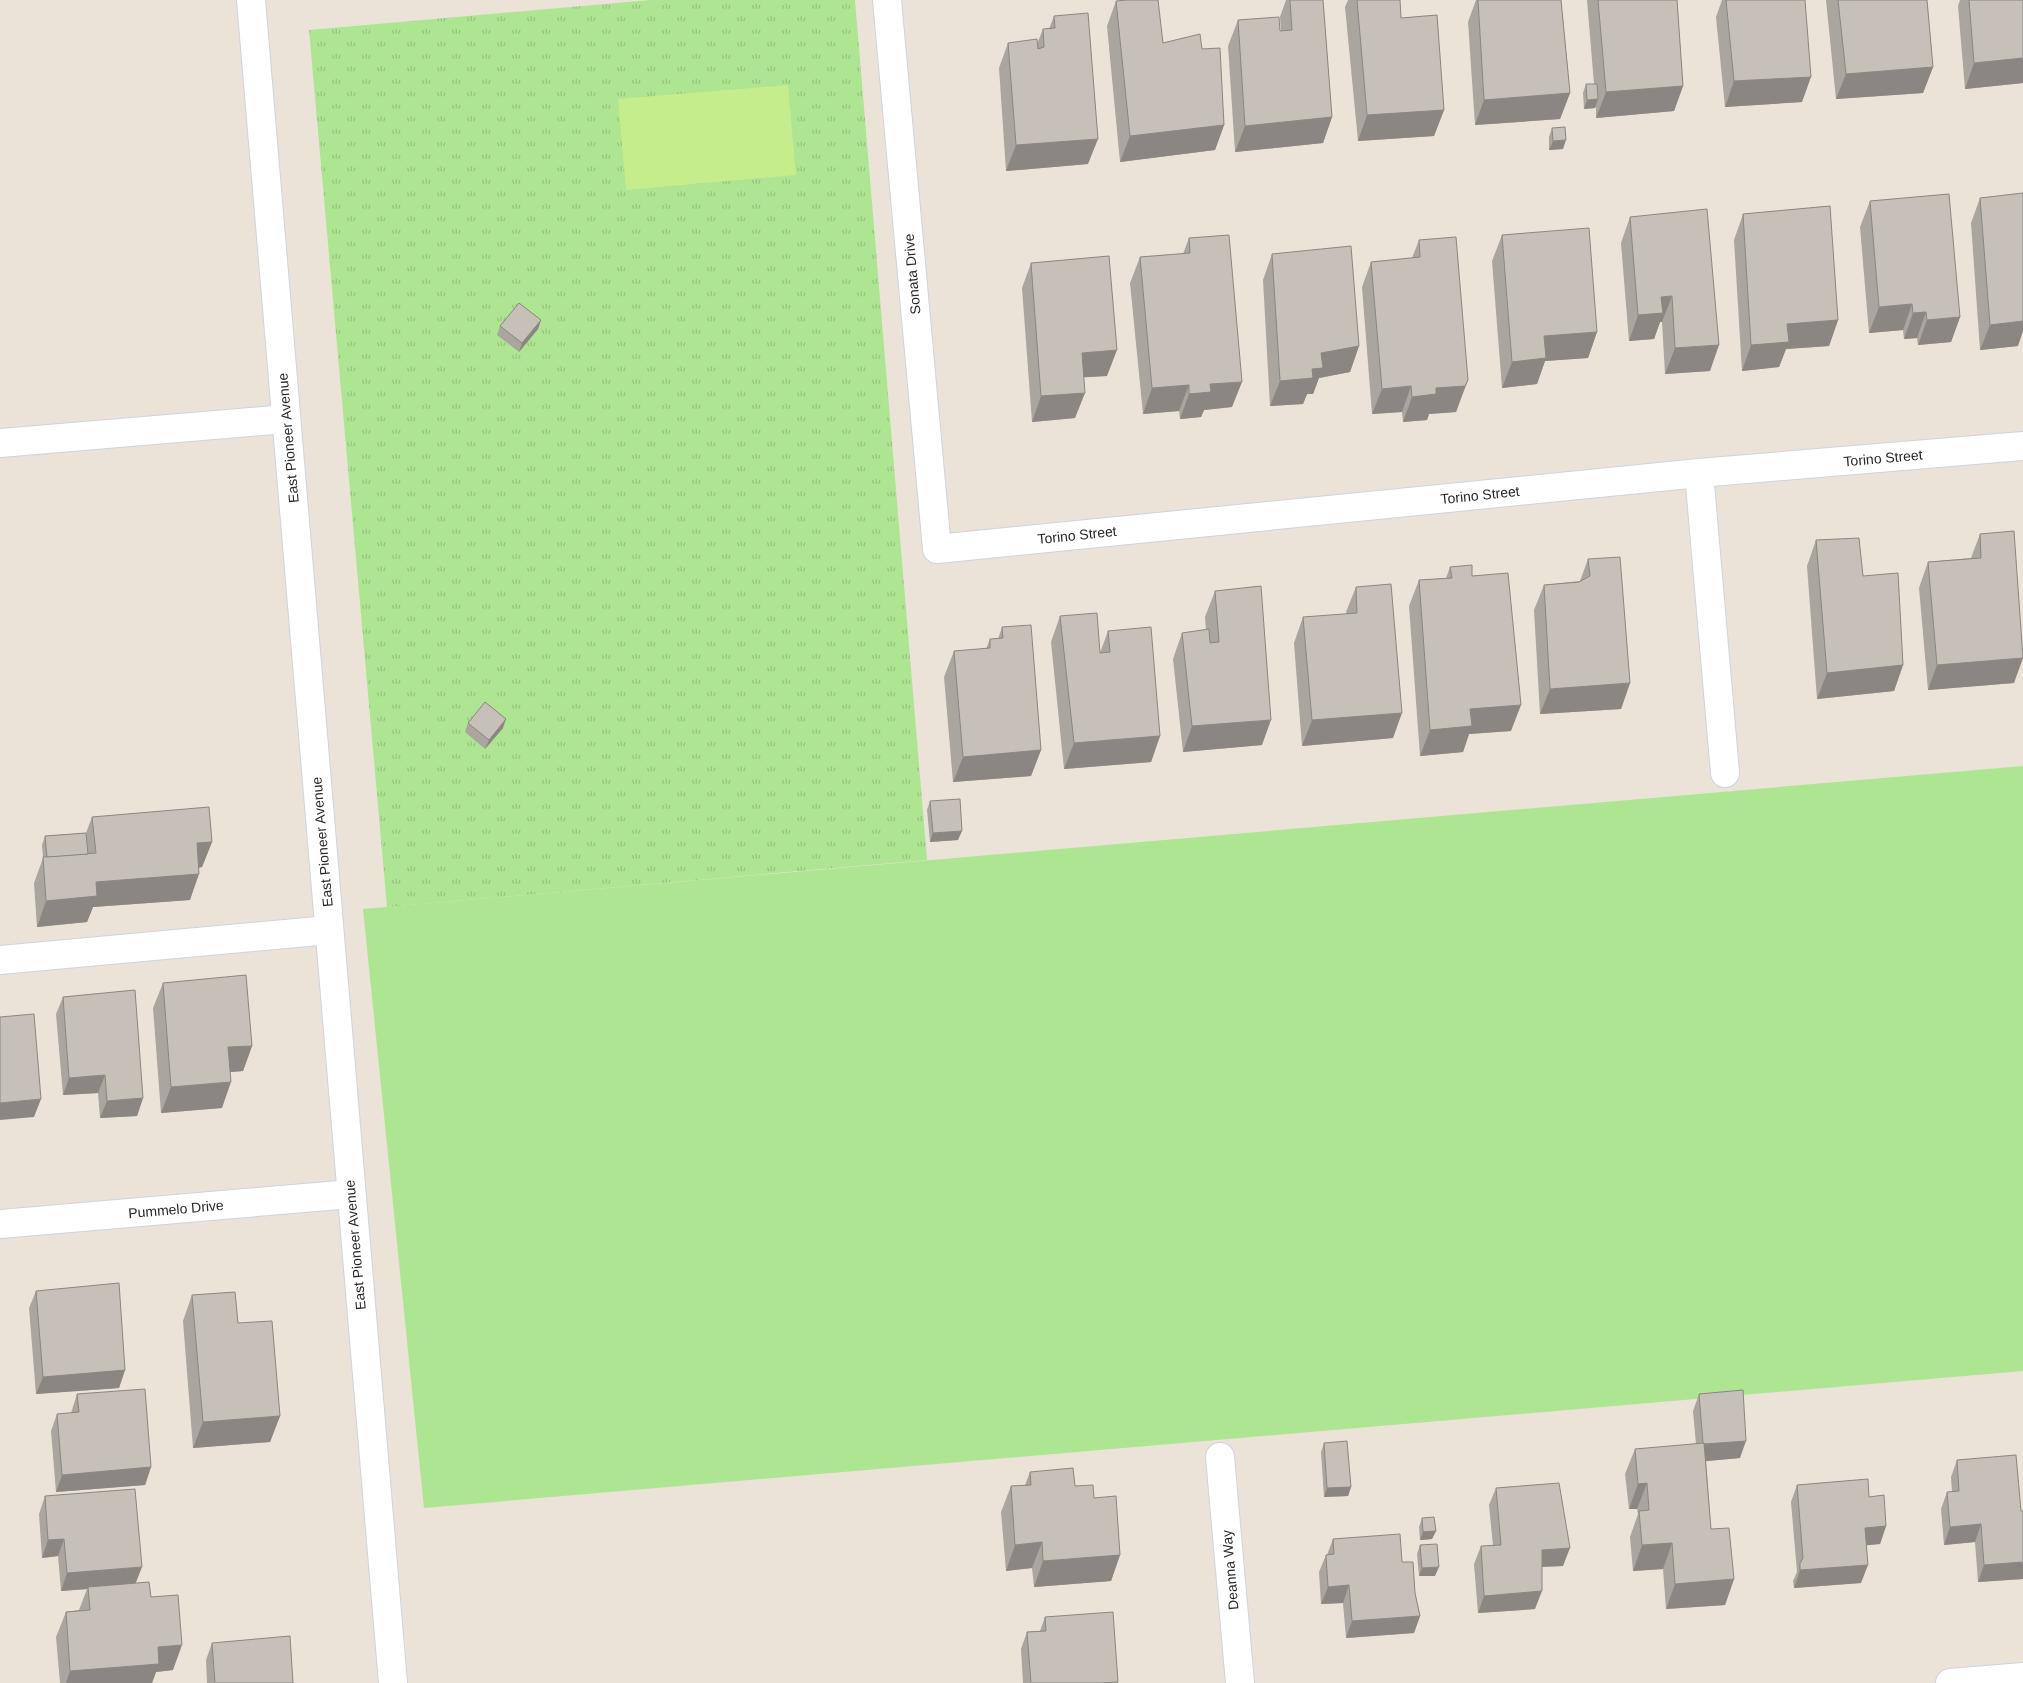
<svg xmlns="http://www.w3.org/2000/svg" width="2023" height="1683" font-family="Helvetica,sans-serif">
	<defs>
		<pattern id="park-tufts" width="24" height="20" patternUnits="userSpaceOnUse" patternTransform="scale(1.25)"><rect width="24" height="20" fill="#aee592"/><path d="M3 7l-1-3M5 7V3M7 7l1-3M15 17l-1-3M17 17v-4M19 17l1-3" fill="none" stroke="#96c47e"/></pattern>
	</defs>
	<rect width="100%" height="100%" fill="#ebe3d8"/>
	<path fill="#aee592" d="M2023,766V1371L424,1508L363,909Z"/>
	<path fill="url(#park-tufts)" d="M651,0H855L927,860L387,907L309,30Z"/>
	<path fill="#c5ed8c" d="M788,85L796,175L626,190L618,99Z"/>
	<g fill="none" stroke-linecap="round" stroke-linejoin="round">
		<defs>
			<g id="minor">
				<path d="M251,0L393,1683"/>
				<path d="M887,0L937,549L1699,473L2023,446"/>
				<path d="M0,443L286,419"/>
				<path d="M1699,473L1725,773"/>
				<path d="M0,960L329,930"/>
				<path d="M0,1224L351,1194"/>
				<path d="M1220,1457L1240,1683"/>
				<path d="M1950,1683L2023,1677"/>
			</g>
		</defs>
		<use href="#minor" stroke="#ced2e2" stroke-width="30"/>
		<use href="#minor" stroke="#fff" stroke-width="28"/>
	</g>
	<g fill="#aaa59e">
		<path d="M1286,0H1323L1332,117L1323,143L1235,152L1228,46L1238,20L1281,31L1280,17Z"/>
		<path d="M1348,0H1357L1401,18L1444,110L1434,136L1358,141L1345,7Z"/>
		<path d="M1476,0H1561L1570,93L1560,119L1475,125L1468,22Z"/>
		<path d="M1587,0H1677L1683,86L1674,111L1596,118V107L1595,108L1584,109L1583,93L1586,84H1594Z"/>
		<path d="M1722,0H1805L1802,102L1725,107L1716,17Z"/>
		<path d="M1826,0H1927L1933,67L1923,93L1836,99Z"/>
		<path d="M1960,0H2023V83L1965,89L1958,6Z"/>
		<path d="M1116,1L1163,43L1202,49L1224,125L1215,150L1120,162L1107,26Z"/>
		<path d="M1054,16L1088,164L1006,171L999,68L1008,43L1037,44L1043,29H1049Z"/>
		<path d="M1552,128L1563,149L1549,150V137Z"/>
		<path d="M1980,198L2018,346L1980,350L1971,223Z"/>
		<path d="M1870,201L1960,317L1951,342L1918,345L1917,338L1904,339L1903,330L1869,333L1860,227Z"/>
		<path d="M1743,214L1838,320L1829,346L1786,349L1779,367L1742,371L1734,240Z"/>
		<path d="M1630,217L1710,371L1665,374L1662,322H1660L1654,339L1629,341L1621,243Z"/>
		<path d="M1502,235L1597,332L1588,358L1545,361L1537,384L1502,388L1492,261Z"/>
		<path d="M1189,238L1232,407L1204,410L1201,417L1180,419L1179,411L1143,414L1130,283L1140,257L1183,254Z"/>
		<path d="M1419,240L1458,406L1456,412L1429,414L1427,420L1403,422L1402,412L1372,414L1362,287L1371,262L1412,258Z"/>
		<path d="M1272,254L1359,346L1350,372L1319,378L1313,394H1307L1303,404L1270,406L1263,280Z"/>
		<path d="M1031,263L1107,376L1084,377L1075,418L1032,422L1022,288Z"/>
		<path d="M541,320L538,329L519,352L497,335L500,326Z"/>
		<path d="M1980,534L2014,683L1928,690L1919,588L1928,562L1971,558Z"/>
		<path d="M1816,540L1863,576L1903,665L1894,691L1817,699L1807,566Z"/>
		<path d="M1588,559L1630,683L1621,709L1540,714L1534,610L1544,585L1580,581Z"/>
		<path d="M1450,567L1472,576L1511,731L1469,734L1463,752L1420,756L1409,606L1419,580L1446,578Z"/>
		<path d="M1356,587L1393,738L1302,746L1294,643L1303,617L1347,614L1346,612Z"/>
		<path d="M1215,591L1262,745L1183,752L1173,659L1182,633L1206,630L1205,617Z"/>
		<path d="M1060,616L1100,653L1108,631L1160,736L1151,762L1064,769L1051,642Z"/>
		<path d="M1002,627L1041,750L1031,776L953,782L944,677L954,651L986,649L990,639H998Z"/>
		<path d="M468,723L503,728L485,749L465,732Z"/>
		<path d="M930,801L958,840L930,842L927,810Z"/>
		<path d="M92,817L212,842L202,867L199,868L190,900L93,907L87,922L37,927L34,883L43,858L42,845L45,836L86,833Z"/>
		<path d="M163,983L252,1046L243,1071L230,1072L222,1108L161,1113L153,1008Z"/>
		<path d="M63,997L143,1098L137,1116L100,1118L98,1093L63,1095L56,1014Z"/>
		<path d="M36,1291L125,1370L119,1388L36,1394L29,1308Z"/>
		<path d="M192,1295L280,1416L270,1442L193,1448L183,1321Z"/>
		<path d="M77,1394L151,1467L145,1485L56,1492L51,1431L57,1414L71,1413Z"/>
		<path d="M1699,1394L1740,1458L1706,1461L1711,1529L1734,1579L1725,1605L1666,1609L1663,1569L1633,1571L1630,1537L1638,1514L1637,1509H1629L1625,1474L1635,1449L1696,1444L1693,1411Z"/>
		<path d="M1324,1443L1351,1487L1348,1496L1324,1497L1321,1452Z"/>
		<path d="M1957,1460L2021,1511H2023V1579L1978,1582L1975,1542L1944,1545L1941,1509L1947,1492H1952L1951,1477Z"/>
		<path d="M1030,1472L1075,1486L1094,1498L1120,1555L1111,1581L1034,1587L1032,1568L1006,1571L1001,1512L1011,1486L1025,1485Z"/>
		<path d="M1797,1485L1869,1497L1886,1526L1880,1544L1866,1545L1861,1583L1794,1588L1793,1581L1797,1572L1791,1502Z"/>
		<path d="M1496,1488L1563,1566L1542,1567L1535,1609L1478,1613L1474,1564L1481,1546H1493L1489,1505Z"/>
		<path d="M45,1496L151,1597L173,1670L156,1672L152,1683H60L56,1637L66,1612L79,1610L87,1589L61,1591L58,1556L42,1558L39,1514Z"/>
		<path d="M1422,1518L1436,1531L1432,1539L1420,1540L1419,1527Z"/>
		<path d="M1333,1539L1402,1562L1415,1593L1420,1616L1414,1633L1346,1638L1343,1603L1321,1604L1319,1572L1326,1555H1327Z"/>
		<path d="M1420,1545L1435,1576H1419L1417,1554Z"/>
		<path d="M1045,1617L1118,1682V1683H1023L1021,1649L1027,1632L1040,1631Z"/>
		<path d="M212,1643L293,1683H207L206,1660Z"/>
	</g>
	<g fill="#8b8681">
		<path d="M2023,58V83L1965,89L1974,63Z"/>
		<path d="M1933,67L1923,93L1836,99L1846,74Z"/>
		<path d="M1811,77L1802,102L1725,107L1734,81Z"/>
		<path d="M1683,86L1674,111L1596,118L1606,92Z"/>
		<path d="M1570,93L1560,119L1475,125L1484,100Z"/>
		<path d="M1598,99L1595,108L1584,109L1587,100Z"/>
		<path d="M1444,110L1434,136L1358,141L1367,115Z"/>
		<path d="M1332,117L1323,143L1235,152L1245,126Z"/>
		<path d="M1224,125L1215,150L1120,162L1130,136Z"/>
		<path d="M1098,139L1088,164L1006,171L1016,145Z"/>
		<path d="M1566,140L1563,149L1549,150L1553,141Z"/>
		<path d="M1672,296L1662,322H1660L1654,339L1629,341L1638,315L1661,297Z"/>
		<path d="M1912,304L1903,330L1869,333L1879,307Z"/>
		<path d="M2023,311V331L2018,346L1980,350L1990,325Z"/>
		<path d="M1926,312L1917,338L1904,339L1913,313Z"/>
		<path d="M1960,317L1951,342L1918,345L1927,320Z"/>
		<path d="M541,320L538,329L519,352L522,343Z"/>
		<path d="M1838,320L1829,346L1786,349L1779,367L1742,371L1751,345L1787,324Z"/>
		<path d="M1597,332L1588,358L1545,361L1537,384L1502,388L1512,362L1544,336Z"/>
		<path d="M1719,345L1710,371L1665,374L1675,348Z"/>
		<path d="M1359,346L1350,372L1319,378L1313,394H1307L1303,404L1270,406L1280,381L1321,353Z"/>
		<path d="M1117,350L1107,376L1073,378L1082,353Z"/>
		<path d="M1468,380L1456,412L1429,414L1427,420L1403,422L1412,397L1436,388Z"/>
		<path d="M1242,382L1232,407L1204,410L1201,417L1180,419L1189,394L1210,384Z"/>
		<path d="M1189,385L1179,411L1143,414L1152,388Z"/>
		<path d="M1411,386L1402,412L1372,414L1382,389Z"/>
		<path d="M1085,393L1075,418L1032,422L1041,396Z"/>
		<path d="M2023,658L2014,683L1928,690L1937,665Z"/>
		<path d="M1903,665L1894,691L1817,699L1827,673Z"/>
		<path d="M1630,683L1621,709L1540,714L1550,689Z"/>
		<path d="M1521,705L1511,731L1469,734L1463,752L1420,756L1430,730L1470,709Z"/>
		<path d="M1402,713L1393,738L1302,746L1312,720Z"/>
		<path d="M506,719L503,728L485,749L489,740Z"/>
		<path d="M1271,720L1262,745L1183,752L1192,726Z"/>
		<path d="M1160,736L1151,762L1064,769L1074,743Z"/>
		<path d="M1041,750L1031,776L953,782L963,757Z"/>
		<path d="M962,831L958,840L930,842L933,833Z"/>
		<path d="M212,842L202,867L188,869L197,843Z"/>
		<path d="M199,874L190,900L93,907L87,922L37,927L46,901L96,882Z"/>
		<path d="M252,1046L243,1071L219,1073L228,1047Z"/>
		<path d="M105,1075L98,1093L63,1095L69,1078Z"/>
		<path d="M231,1082L222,1108L161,1113L171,1087Z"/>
		<path d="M143,1098L137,1116L100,1118L107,1101Z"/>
		<path d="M41,1099L34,1117L0,1120V1103Z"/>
		<path d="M125,1370L119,1388L36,1394L43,1377Z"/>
		<path d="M280,1416L270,1442L193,1448L203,1422Z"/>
		<path d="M1746,1441L1740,1458L1697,1462L1704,1444Z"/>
		<path d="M151,1467L145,1485L56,1492L62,1475Z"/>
		<path d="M1647,1483L1637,1509H1629L1638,1484Z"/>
		<path d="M1351,1487L1348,1496L1324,1497L1327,1488Z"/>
		<path d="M1981,1524L1975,1542L1944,1545L1950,1527Z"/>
		<path d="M1886,1526L1880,1544L1859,1546L1865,1528Z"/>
		<path d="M1436,1531L1432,1539L1420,1540L1423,1532Z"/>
		<path d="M64,1539L58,1556L42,1558L48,1540Z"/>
		<path d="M1042,1542L1032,1568L1006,1571L1015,1545Z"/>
		<path d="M1672,1543L1663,1569L1633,1571L1642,1545Z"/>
		<path d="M1570,1548L1563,1566L1535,1567L1542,1550Z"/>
		<path d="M1120,1555L1111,1581L1034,1587L1043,1561Z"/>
		<path d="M2023,1562V1579L1978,1582L1984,1565Z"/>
		<path d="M1868,1565L1861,1583L1794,1588L1800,1570Z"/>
		<path d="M142,1567L135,1585L88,1587L87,1589L61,1591L67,1573Z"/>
		<path d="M1439,1567L1435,1576H1419L1422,1568Z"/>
		<path d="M1734,1579L1725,1605L1666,1609L1675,1584Z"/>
		<path d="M1349,1585L1343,1603L1321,1604L1328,1587Z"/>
		<path d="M1542,1591L1535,1609L1478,1613L1484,1596Z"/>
		<path d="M1420,1616L1414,1633L1346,1638L1352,1621Z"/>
		<path d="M182,1645L173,1670L156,1672L152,1683H66L70,1671L158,1647Z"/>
	</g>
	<g fill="#c6c0b8" stroke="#8b8681">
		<path d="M1128,0H1158L1163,43L1200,34L1202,49L1220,48L1224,125L1130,136L1116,1Z"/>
		<path d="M1290,0H1323L1332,117L1245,126L1238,20L1279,17L1280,31L1292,30Z"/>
		<path d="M1357,0H1400L1401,18L1437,15L1444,110L1367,115Z"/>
		<path d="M1478,0H1561L1570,93L1484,100Z"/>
		<path d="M1598,0H1677L1683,86L1606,92Z"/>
		<path d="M1726,0H1805L1811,77L1734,81Z"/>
		<path d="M1838,0H1927L1933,67L1846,74Z"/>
		<path d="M1969,0H2023V58L1974,63Z"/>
		<path d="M1088,13L1098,139L1016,145L1008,43L1037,39L1038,49L1044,47L1043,29L1055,28L1054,16Z"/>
		<path d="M1586,84H1597L1598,99L1587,100Z"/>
		<path d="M1565,127L1566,140L1553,141L1552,128Z"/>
		<path d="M2023,193V321L1990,325L1980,198Z"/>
		<path d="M1949,194L1960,317L1927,320L1926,312L1913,313L1912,304L1879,307L1870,201Z"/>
		<path d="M1830,206L1838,320L1787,324L1789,342L1751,345L1743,214Z"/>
		<path d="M1707,209L1719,345L1675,348L1672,296L1661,297L1663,313L1638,315L1630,217Z"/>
		<path d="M1589,228L1597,332L1544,336L1546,358L1512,362L1502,235Z"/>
		<path d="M1229,235L1242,382L1210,384L1211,392L1189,394V385L1152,388L1140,257L1190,253L1189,238Z"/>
		<path d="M1456,237L1468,380L1465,386L1436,388V394L1412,397L1411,386L1382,389L1371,262L1420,257L1419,240Z"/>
		<path d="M1351,246L1359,346L1321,353L1323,368L1312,369L1313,378L1280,381L1272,254Z"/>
		<path d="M1109,256L1117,350L1082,353L1085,393L1041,396L1031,263Z"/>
		<path d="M519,303L541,320L522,343L500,326Z"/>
		<path d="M2014,531L2023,658L1937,665L1928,562L1981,558L1980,534Z"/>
		<path d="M1859,538L1863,576L1898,573L1903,665L1827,673L1816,540Z"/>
		<path d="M1620,557L1630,683L1550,689L1544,585L1579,582L1590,576L1588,559Z"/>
		<path d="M1472,565V576L1508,573L1521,705L1470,709L1472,726L1430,730L1419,580L1452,578L1450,567Z"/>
		<path d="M1391,584L1402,713L1312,720L1303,617L1357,613L1356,587Z"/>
		<path d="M1261,586L1271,720L1192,726L1182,633L1209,629L1210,643L1219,642L1215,591Z"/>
		<path d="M1097,613L1100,653L1110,652L1108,631L1151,627L1160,736L1074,743L1060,616Z"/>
		<path d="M1031,625L1041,750L963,757L954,651L990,648V639L1003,638L1002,627Z"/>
		<path d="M485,702L506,719L489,740L468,723Z"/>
		<path d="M960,799L962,831L933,833L930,801Z"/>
		<path d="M209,807L212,842L197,843L199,874L96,882L97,896L46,901L43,857L96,853L92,817Z"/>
		<path d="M86,833L88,854L47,857L45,836Z"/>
		<path d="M246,975L252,1046L228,1047L231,1082L171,1087L163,983Z"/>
		<path d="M135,990L143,1098L107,1101L105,1075L69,1078L63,997Z"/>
		<path d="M34,1014L41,1099L0,1103V1017Z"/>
		<path d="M119,1283L125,1370L43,1377L36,1291Z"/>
		<path d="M235,1292L238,1323L272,1321L280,1416L203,1422L192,1295Z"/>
		<path d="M145,1389L151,1467L62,1475L57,1414L79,1412L77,1394Z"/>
		<path d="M1743,1390L1746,1441L1705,1444L1704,1443H1703L1699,1394Z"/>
		<path d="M1347,1441L1351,1487L1327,1488L1324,1443Z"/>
		<path d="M1704,1443L1711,1529L1729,1528L1734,1579L1675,1584L1672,1543L1642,1545L1639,1511L1649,1510L1647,1483L1638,1484L1635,1449Z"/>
		<path d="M2016,1455L2021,1511H2023V1562L1984,1565L1981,1524L1950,1527L1947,1492L1959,1491L1957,1460Z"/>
		<path d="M1073,1468L1075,1486L1093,1485L1094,1498L1116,1496L1120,1555L1043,1561L1042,1542L1015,1545L1011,1486L1031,1485L1030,1472Z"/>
		<path d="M1868,1479L1869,1497L1884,1495L1886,1526L1865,1528L1868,1565L1800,1570V1563L1803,1558L1797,1485Z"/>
		<path d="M1559,1483L1570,1548L1542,1550V1591L1484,1596L1481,1546L1501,1545L1496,1488Z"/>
		<path d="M135,1489L142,1567L67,1573L64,1539L48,1540L45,1496Z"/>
		<path d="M1434,1517L1436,1531L1423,1532L1422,1518Z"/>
		<path d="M1400,1534L1402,1562H1413L1415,1593L1420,1616L1352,1621L1349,1585L1328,1587L1326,1555L1334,1554L1333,1539Z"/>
		<path d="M1437,1544L1439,1567L1422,1568L1420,1545Z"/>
		<path d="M149,1582L151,1597L178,1595L182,1645L158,1647L159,1664L70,1671L66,1612L90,1610L88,1587Z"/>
		<path d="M1113,1612L1118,1682L1100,1683H1031L1027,1632L1046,1631L1045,1617Z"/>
		<path d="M290,1636L293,1683H215L212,1643Z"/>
	</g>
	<g text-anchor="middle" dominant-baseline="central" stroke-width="4" stroke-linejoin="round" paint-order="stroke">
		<g font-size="14" fill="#282828" stroke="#fff">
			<text transform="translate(912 274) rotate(-95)">Sonata Drive</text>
			<text transform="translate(288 438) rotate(-95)">East Pioneer Avenue</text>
			<text transform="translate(1883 458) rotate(-5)">Torino Street</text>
			<text transform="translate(1480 495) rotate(-6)">Torino Street</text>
			<text transform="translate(1077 535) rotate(-6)">Torino Street</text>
			<text transform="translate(322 842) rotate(-95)">East Pioneer Avenue</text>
			<text transform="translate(176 1209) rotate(-5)">Pummelo Drive</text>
			<text transform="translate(355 1245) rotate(-95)">East Pioneer Avenue</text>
			<text transform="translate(1230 1570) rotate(-95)">Deanna Way</text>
		</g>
	</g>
</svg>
